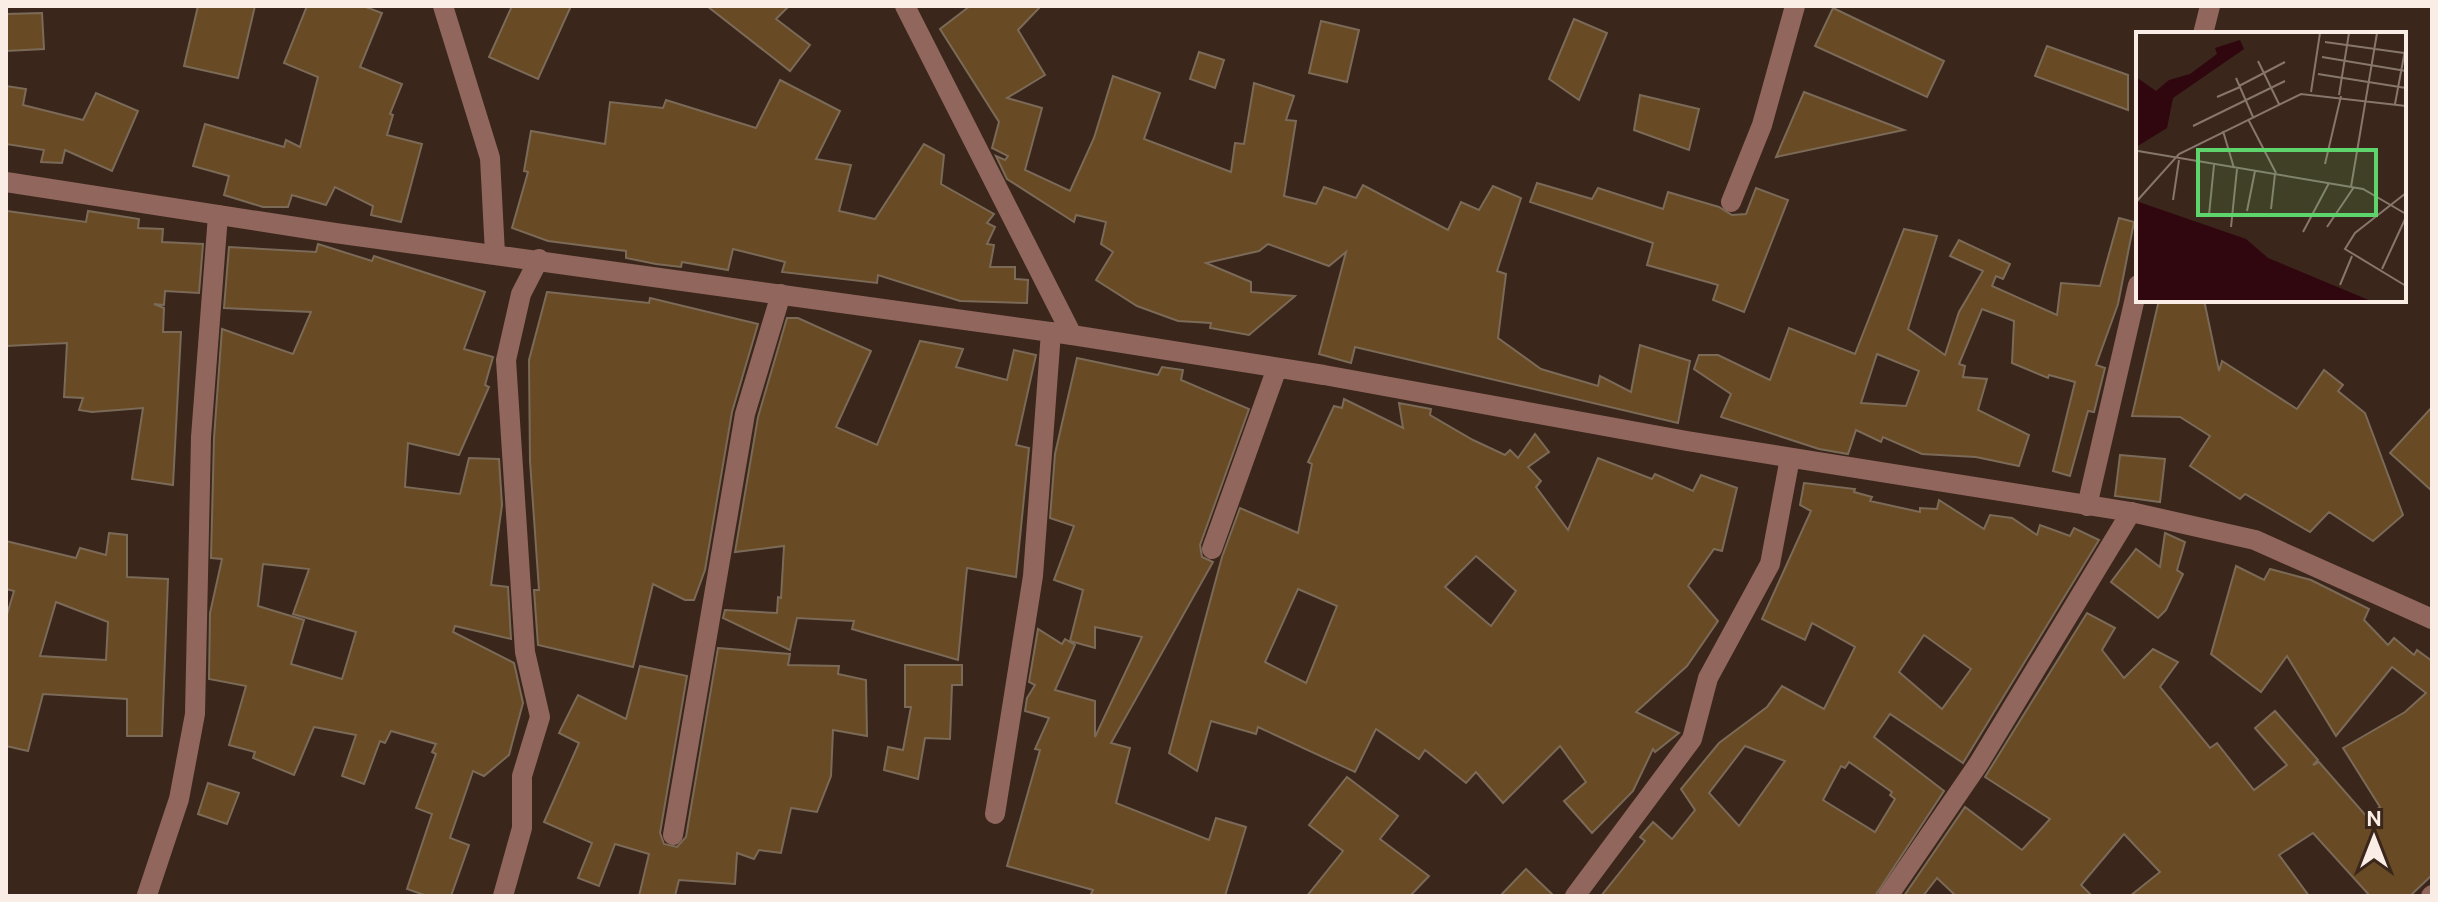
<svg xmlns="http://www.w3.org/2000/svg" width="2438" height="902" font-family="Cabin,sans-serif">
	<rect width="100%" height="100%" fill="#3a261b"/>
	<g fill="#684a25" stroke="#7b6a57" stroke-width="2" fill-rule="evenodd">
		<path d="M198,6H255L238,78L184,66Z"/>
		<path d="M307,6H363L382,13L360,67L402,84L390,114L393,115L387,135L422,144L401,222L371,215L373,206L335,187L326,205L292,195L288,207H263L224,195L229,176L193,166L205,124L284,147L286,140L300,147L318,77L284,63Z"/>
		<path d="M512,6H571L538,79L489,57Z"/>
		<path d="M707,6H789L776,19L810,45L790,71Z"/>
		<path d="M970,6H1041L1018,30L1045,75L1007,98L1042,108L1025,170L1070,191L1094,138L1113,76L1160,93L1144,139L1231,172L1235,143L1244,144L1254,83L1294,96L1286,120L1296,121L1284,196L1316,204L1324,187L1356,198L1363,185L1448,230L1461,202L1479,210L1493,186L1521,198L1497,271L1506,274L1498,338L1541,369L1598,386L1600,376L1631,392L1640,345L1690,361L1678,423L1355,347L1351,363L1319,354L1346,252L1329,266L1268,244L1259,251L1206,263L1251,282V292L1295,296L1249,335L1210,328L1211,323L1178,321L1137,306L1096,280L1113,252L1101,244L1106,222L1076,215L1074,222L1007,179L996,156L1005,160L1008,156L992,148L999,122L940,29Z"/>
		<path d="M1833,8L1944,61L1927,97L1815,46Z"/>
		<path d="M42,13L44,49L6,51V14Z"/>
		<path d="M1574,19L1607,33L1579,100L1549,79Z"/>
		<path d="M1321,21L1359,30L1347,82L1309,73Z"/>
		<path d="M2047,46L2128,75V110L2035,76Z"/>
		<path d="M1199,52L1224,60L1215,88L1190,79Z"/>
		<path d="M780,80L840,111L816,159L851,165L839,211L875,219L924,144L944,155L941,184L994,214L987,223L995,227L987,244L994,245L990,267H1015V279L1028,280L1027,303L960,301L878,275L877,283L782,272L785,262L733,249L728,270L682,262L681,267L656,264L626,258V251L548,241L512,228L528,172L524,171L531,131L605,144L610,102L663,108L666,100L756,128Z"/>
		<path d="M6,86L26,89L23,105L83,120L96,93L138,111L112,171L65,150L62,163L41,162L44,150L6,144Z"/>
		<path d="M1804,92L1904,130L1776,157Z"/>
		<path d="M1640,95L1699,109L1689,150L1634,130Z"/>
		<path d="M1537,183L1592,199L1598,188L1663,209L1668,192L1719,207L1732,215L1746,214L1756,188L1788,200L1744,312L1713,300L1718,285L1647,265L1653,243L1530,202Z"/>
		<path d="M7,211L86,222L88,211L139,219L138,228L163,229L162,242L203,244L199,293L165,291L164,305L154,304L164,308L163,332H181L173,485L132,479L143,408L92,412L79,410L83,398L64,397L67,343L6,346Z"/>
		<path d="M2119,218L2134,222L2118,304L2096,365L2105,368L2094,412L2088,411L2070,476L2053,471L2075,382L2049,375L2048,378L2012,363L2014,321L1982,309L1959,364L1965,366L1963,377L1987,379L1978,410L2029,435L2019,466L1976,457L1922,454L1883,437L1881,442L1856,430L1848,454L1819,449L1721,417L1731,394L1694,369L1699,355H1718L1770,380L1789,328L1855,354L1904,229L1937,236L1908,329L1945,355L1959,312L1983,271L1950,256L1959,240L2010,264L2003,279L1996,276L1992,286L2057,315L2061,283L2100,286ZM1877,354L1919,371L1906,406L1861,403Z"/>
		<path d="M318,244L372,261L374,256L485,292L464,349L493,357L485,385L489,387L459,455L408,443L405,487L460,494L469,458L499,459L502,505L491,585L508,587L511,639L455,626L453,632L514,663L523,703L509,755L484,776L473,771L450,838L469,845L451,896H427L407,889L432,814L416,808L436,754L432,752L436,744L391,731L385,743L380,741L364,784L342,776L356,735L314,727L294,775L253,758L255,752L229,745L246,686L209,679L210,613L222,559L211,558L214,438L222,329L293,354L311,312L224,308L229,247L316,252ZM263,564L309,569L293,614L356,632L342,679L291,664L304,620L258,606Z"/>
		<path d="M547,292L649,303L650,298L758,324L732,412L705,570L694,600H685L653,584L633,667L538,645L534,590H539L530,461L529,360Z"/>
		<path d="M2159,300H2204L2219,371L2222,361L2297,409L2324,370L2343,385L2338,391L2365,413L2403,515L2373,541L2329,512L2310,532L2245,494L2240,499L2190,466L2210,436L2180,417L2132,416Z"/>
		<path d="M787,318H798L871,351L836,427L877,445L920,341L963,349L956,367L1007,380L1014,350L1036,355L1016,445L1029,448L1016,577L967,568L958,660L852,629L854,621L797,618L790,650L723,618L725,610L777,613L778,597L781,598L784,546L735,552L758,417Z"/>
		<path d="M1077,358L1158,375L1162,367L1183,370L1181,380L1249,409L1200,545L1202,557L1213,562L1111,743L1130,748L1116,803L1209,840L1216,818L1246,827L1225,896H1090L1093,890L1007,866L1040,750L1035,749L1049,718L1025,711L1027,698L1035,685L1029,682L1038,629L1062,644L1065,639L1075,645L1055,690L1095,701V737L1142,637L1095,627V648L1070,641L1083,590L1054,580L1074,526L1050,518L1055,454Z"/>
		<path d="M1344,399L1403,428L1399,403L1431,409L1430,415L1473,440L1505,455L1510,450L1518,458L1535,434L1549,452L1528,467L1541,481L1536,487L1568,530L1598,458L1652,479L1655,474L1693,491L1701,475L1737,488L1722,551L1714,549L1688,586L1718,621L1687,666L1636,712L1679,733L1655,752L1653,749L1633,791L1592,833L1564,801L1586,782L1560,746L1503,803L1476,772L1466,783L1425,750L1419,759L1376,729L1355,772L1258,727L1256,734L1211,721L1197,771L1169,753L1222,557L1240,508L1298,533L1312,464L1308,462L1334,406L1342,408ZM1476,556L1516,591L1491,626L1445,587ZM1298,589L1337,606L1306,683L1265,662Z"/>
		<path d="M2432,407V491L2390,453Z"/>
		<path d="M2120,455L2165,459L2160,502L2115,496Z"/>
		<path d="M1804,483L1855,489L1854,492L1872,497L1870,501L1920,512V508L1937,509L1939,500L1984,529L1990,515L2012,518L2037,535L2040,525L2070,536L2074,528L2099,540L1963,763L1890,714L1874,737L1944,791L1875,896H1601L1645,841L1640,837L1653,822L1672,839L1695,810L1681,789L1719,743L1767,707L1782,686L1824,709L1855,647L1812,623L1805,640L1762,619L1811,511L1800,505ZM1924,635L1971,669L1942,709L1899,672ZM1745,746L1785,761L1739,826L1709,793ZM1849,762L1892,792L1890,795L1895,799L1875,832L1823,800L1841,766L1845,768Z"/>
		<path d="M109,533L127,535V577L168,579L162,736H127V699L43,694L28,751L6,746V618L14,591L6,589V541L76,558L80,548L106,555ZM56,602L108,622L106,660L40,656Z"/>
		<path d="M2165,533L2185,542L2177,570L2183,574L2166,610L2158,618L2111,582L2136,549L2160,567Z"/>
		<path d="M2236,566L2264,580L2270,569L2311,580L2369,609L2364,620L2388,645L2394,638L2414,655L2417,650L2432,661V875L2410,896H2370L2313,833L2279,855L2309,896H2130L2160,872L2124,834L2081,885L2092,896H1956L1937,878L1923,896H1904L1965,807L2022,850L2050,819L1985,777L2087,613L2115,628L2102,650L2124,678L2153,649L2178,662L2160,687L2210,748L2217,743L2254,790L2287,765L2255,728L2275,711L2318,760L2313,765L2319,762L2367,817L2380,807L2343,748L2405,712L2426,693L2392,667L2336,736L2287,656L2261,692L2211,654Z"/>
		<path d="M718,648L790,654L788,665L839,666L838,674L866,680L867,736L833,730L831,776L817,812L791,808L781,853L759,850L754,859L737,853L735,884L679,880L675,896H639L649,854L615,844L599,886L578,878L592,843L544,822L579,743L559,733L578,695L626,719L640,666L687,676L660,833L664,844L677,847L686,837Z"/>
		<path d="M905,665H962V685H952L950,739L925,738L918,779L884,770L888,747L903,750L911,707H905Z"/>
		<path d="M1347,777L1398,816L1380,839L1429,876L1410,896H1307L1343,851L1309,825Z"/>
		<path d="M208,783L239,793L227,824L198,814Z"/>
		<path d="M1526,869L1554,896H1500Z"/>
	</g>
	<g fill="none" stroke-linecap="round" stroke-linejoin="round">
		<g stroke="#90665d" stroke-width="20">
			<path d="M443,6L490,158L495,254"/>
			<path d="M905,6L1072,335"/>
			<path d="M2203,34L2210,6"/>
			<path d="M6,182L335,233L1072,335L1324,375L1687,441L2131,512L2255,540L2432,619"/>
			<path d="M1731,202L1762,125L1795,6"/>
			<path d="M2087,506L2138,285"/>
			<path d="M1212,549L1277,368"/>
			<path d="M995,814L1033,576L1051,332"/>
			<path d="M673,835L745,414L781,294"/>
			<path d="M147,895L179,799L195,714L201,437L218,215"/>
			<path d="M503,896L522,828V776L540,717L525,652L506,360L521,294L539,259"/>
			<path d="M1575,896L1692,739L1708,678L1770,564L1790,458"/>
			<path d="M1888,896L1979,763L2131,512"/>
			<path d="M2431,896L2432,895"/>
		</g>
	</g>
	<g transform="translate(2136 32)">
		<rect width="270" height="270" fill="#3a261b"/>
		<path d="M104,8L108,17L37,66L31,96L0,115V45L20,59L33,48L54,42L81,22L79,16ZM0,169L110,207L132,226L235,269H0Z" fill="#30070f"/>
		<path fill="none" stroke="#87766c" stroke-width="2" d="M189,10L268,21M186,25L270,39M122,29L143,72M182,42L270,56M100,46L117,85M103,54L149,30M175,60L184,1M203,63L213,1M81,65L104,55M259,72L270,13M112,87L140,141M57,94L149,49M87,99L98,136M2,119L227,157L270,182M189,132L205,64M215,155L241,1M270,161L219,201L209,217L270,254M37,168L43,128M0,170L43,122L165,62L270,74M135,177L139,142M111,179L119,139M73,183L78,133M95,195L101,137M191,195L218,155M167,200L193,151M246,237L270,185M204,253L216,224"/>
		<path fill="#5ed56c" fill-opacity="0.15" stroke="#5ed56c" stroke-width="4" d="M62,118H240V183H62Z"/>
		<rect width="270" height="270" fill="none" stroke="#faede6" stroke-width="4"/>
	</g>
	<rect width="2438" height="902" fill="none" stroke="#faede6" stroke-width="16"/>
	<g transform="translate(2374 838)" stroke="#3a261b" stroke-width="6" paint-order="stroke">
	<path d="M0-6L14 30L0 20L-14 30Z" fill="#faede6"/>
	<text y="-12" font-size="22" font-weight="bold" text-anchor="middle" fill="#faede6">N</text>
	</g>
</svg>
